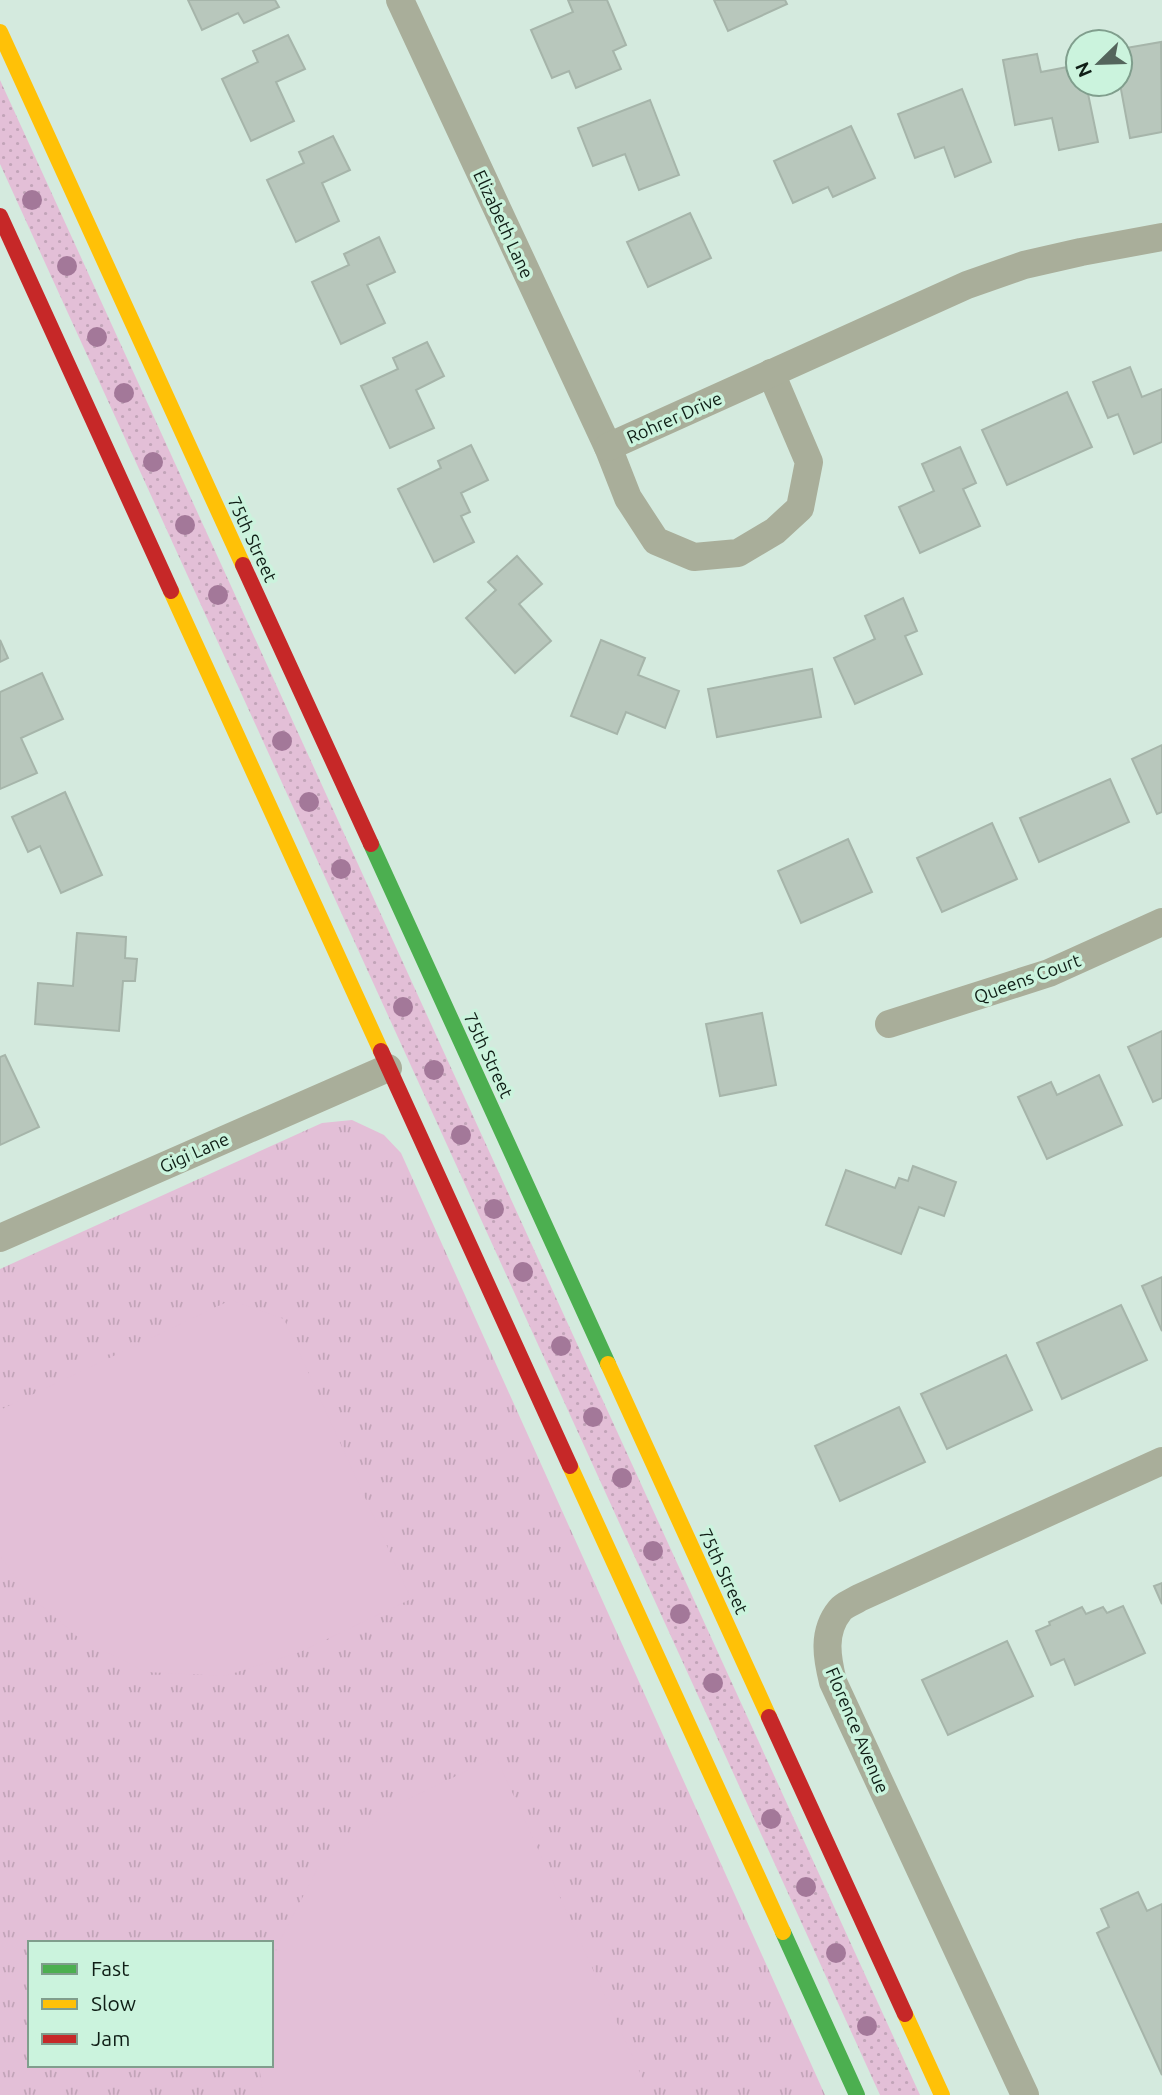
<svg xmlns="http://www.w3.org/2000/svg" width="1162" height="2095" font-family="Ubuntu,sans-serif">
	<defs>
		<pattern id="grass-dots" width="8" height="8" patternUnits="userSpaceOnUse" patternTransform="scale(1.75)"><rect width="8" height="8" fill="#e3bfd7"/><path d="M2 2h.1M6 6h.1" fill="none" stroke="#c2a4b8" stroke-width="1.8" stroke-linecap="round"/></pattern>
		<pattern id="park-tufts" width="24" height="20" patternUnits="userSpaceOnUse" patternTransform="scale(1.75)"><rect width="24" height="20" fill="#e3bfd7"/><path d="M3 7l-1-3M5 7V3M7 7l1-3M15 17l-1-3M17 17v-4M19 17l1-3" fill="none" stroke="#c2a4b8"/></pattern>
	</defs>
	<rect width="100%" height="100%" fill="#d4eade"/>
	<path fill="url(#grass-dots)" d="M0,80L920,2095H880L0,164Z"/>
	<path fill="url(#park-tufts)" fill-rule="evenodd" d="M352,1120L384,1135L401,1153L825,2095H0V1269L322,1123ZM30,1943H271V2065H30Z"/>
	<g fill="#e3bfd7">
		<path d="M231,1300L284,1319L411,1599L300,1652L225,1676L146,1672L79,1638L29,1595L0,1556V1410Z"/>
		<path d="M496,1757L646,2086L643,2095H263L259,2065H271V1976L277,1946L320,1864L404,1801Z"/>
	</g>
	<g fill="#b8c7bc" stroke="#a6b5aa" stroke-width="2">
		<path d="M188,0H275L279,7L244,23L238,13L202,30Z"/>
		<path d="M568,0H607L626,45L613,51L621,69L576,88L569,71L552,78L531,30L573,12Z"/>
		<path d="M714,0H785L787,4L728,31Z"/>
		<path d="M288,35L305,69L276,82L294,121L251,141L222,79L258,62L253,51Z"/>
		<path d="M1161,42L1162,132L1130,138L1120,84V49Z"/>
		<path d="M1037,54L1041,72L1078,65V84H1086L1098,142L1059,150L1052,118L1015,125L1003,60Z"/>
		<path d="M962,89L991,162L955,177L944,147L915,158L898,114Z"/>
		<path d="M650,100L679,175L639,190L625,154L593,166L578,128Z"/>
		<path d="M851,126L875,178L833,197L828,187L793,203L774,161Z"/>
		<path d="M333,136L350,170L322,183L339,221L296,242L267,180L304,163L299,152Z"/>
		<path d="M690,213L711,258L648,287L627,242Z"/>
		<path d="M379,237L395,272L367,285L385,323L341,344L312,282L349,265L344,254Z"/>
		<path d="M427,342L444,376L416,390L434,428L390,448L361,386L398,369L393,358Z"/>
		<path d="M1130,367L1142,397L1162,389V442L1134,454L1118,414L1108,418L1093,382Z"/>
		<path d="M1067,392L1092,447L1007,485L982,430Z"/>
		<path d="M471,445L488,480L461,493L470,512L461,516L474,542L434,562L398,489L441,468L438,461Z"/>
		<path d="M960,447L976,483L963,489L980,526L920,553L899,507L934,491L922,464Z"/>
		<path d="M517,556L542,584L519,604L551,641L515,673L466,618L496,590L488,582Z"/>
		<path d="M903,598L917,631L905,636L922,674L855,704L834,658L875,639L865,616Z"/>
		<path d="M0,640L8,658L0,662Z"/>
		<path d="M601,640L645,658L638,675L679,691L665,728L626,712L617,734L571,716Z"/>
		<path d="M812,669L821,717L717,737L708,689Z"/>
		<path d="M42,673L63,719L21,738L37,773L0,789V692Z"/>
		<path d="M1162,745V812L1157,814L1132,759Z"/>
		<path d="M1110,779L1129,822L1039,862L1020,818Z"/>
		<path d="M65,792L102,875L61,893L40,846L28,852L12,817Z"/>
		<path d="M992,823L1017,879L942,912L917,858Z"/>
		<path d="M848,839L872,892L801,923L778,871Z"/>
		<path d="M77,933L126,937L125,958L137,959L135,981H123L119,1031L35,1024L38,983L73,986Z"/>
		<path d="M762,1013L776,1085L720,1096L706,1024Z"/>
		<path d="M1162,1031V1098L1153,1102L1128,1047Z"/>
		<path d="M5,1055L39,1127L0,1145V1057Z"/>
		<path d="M1099,1075L1122,1125L1047,1159L1018,1097L1051,1082L1057,1095Z"/>
		<path d="M913,1166L956,1182L944,1216L919,1207L901,1254L826,1225L846,1170L895,1188L899,1178L908,1181Z"/>
		<path d="M1162,1277V1331L1142,1286Z"/>
		<path d="M1121,1305L1147,1360L1062,1399L1037,1343Z"/>
		<path d="M1006,1355L1032,1410L947,1449L921,1394Z"/>
		<path d="M899,1407L925,1462L840,1501L815,1446Z"/>
		<path d="M1162,1583V1604L1154,1586Z"/>
		<path d="M1123,1606L1145,1653L1075,1685L1064,1659L1051,1665L1036,1631L1050,1625L1049,1622L1082,1607L1086,1614L1103,1607L1107,1613Z"/>
		<path d="M1007,1641L1033,1696L948,1735L922,1680Z"/>
		<path d="M1138,1892L1147,1911L1162,1904V2075L1097,1933L1109,1927L1101,1909Z"/>
	</g>
	<g fill="none" stroke-linecap="round" stroke-linejoin="round">
		<g stroke="#a9ae9a" stroke-width="28">
			<path d="M400,0L608,447L628,498L656,541L694,557L738,553L775,531L800,508L809,462L771,373"/>
			<path d="M608,447L967,285L1024,265L1081,252L1162,237"/>
			<path d="M889,1024L1049,973L1162,922"/>
			<path d="M0,1238L388,1068"/>
			<path d="M1025,2095L833,1682C827,1658 822,1632 840,1610C844,1605 853,1602 859,1598L1162,1461"/>
		</g>
		<g stroke="#4caf50" stroke-width="16">
			<path d="M371,844L608,1364"/>
			<path d="M783,1932L857,2095"/>
		</g>
		<g stroke="#ffc107" stroke-width="16">
			<path d="M0,32L243,565"/>
			<path d="M171,591L381,1051"/>
			<path d="M608,1364L769,1717"/>
			<path d="M570,1466L783,1932"/>
			<path d="M905,2014L942,2095"/>
		</g>
		<g stroke="#c62828" stroke-width="16">
			<path d="M0,216L171,591"/>
			<path d="M243,565L371,844"/>
			<path d="M381,1051L570,1466"/>
			<path d="M769,1717L905,2014"/>
		</g>
	</g>
	<g fill="#a37899">
		<circle cx="32" cy="200" r="10"/>
		<circle cx="67" cy="266" r="10"/>
		<circle cx="97" cy="337" r="10"/>
		<circle cx="124" cy="393" r="10"/>
		<circle cx="153" cy="462" r="10"/>
		<circle cx="185" cy="525" r="10"/>
		<circle cx="218" cy="595" r="10"/>
		<circle cx="282" cy="741" r="10"/>
		<circle cx="309" cy="802" r="10"/>
		<circle cx="341" cy="869" r="10"/>
		<circle cx="403" cy="1007" r="10"/>
		<circle cx="434" cy="1070" r="10"/>
		<circle cx="461" cy="1135" r="10"/>
		<circle cx="494" cy="1209" r="10"/>
		<circle cx="523" cy="1272" r="10"/>
		<circle cx="561" cy="1346" r="10"/>
		<circle cx="593" cy="1417" r="10"/>
		<circle cx="622" cy="1478" r="10"/>
		<circle cx="653" cy="1551" r="10"/>
		<circle cx="680" cy="1614" r="10"/>
		<circle cx="713" cy="1683" r="10"/>
		<circle cx="771" cy="1819" r="10"/>
		<circle cx="806" cy="1887" r="10"/>
		<circle cx="836" cy="1953" r="10"/>
		<circle cx="867" cy="2026" r="10"/>
	</g>
	<g text-anchor="middle" dominant-baseline="central" stroke-width="7" stroke-linejoin="round" paint-order="stroke">
		<g font-size="18" fill="#0f1e16" stroke="#cbf3dd">
			<text transform="translate(504 224) rotate(65)">Elizabeth Lane</text>
			<text transform="translate(674 417) rotate(-24)">Rohrer Drive</text>
			<text transform="translate(253 539) rotate(65)">75th Street</text>
			<text transform="translate(1027 978) rotate(-20)">Queens Court</text>
			<text transform="translate(489 1055) rotate(65)">75th Street</text>
			<text transform="translate(194 1152) rotate(-24)">Gigi Lane</text>
			<text transform="translate(724 1571) rotate(65)">75th Street</text>
			<text transform="translate(858 1730) rotate(67)">Florence Avenue</text>
		</g>
	</g>
	<rect x="28" y="1941" width="245" height="126" fill="#cbf3dd" stroke="#809e8d" stroke-width="2"/>
	<rect x="42" y="1964" width="35" height="10" fill="#4caf50" stroke="#809e8d" stroke-width="2"/>
	<text x="91" y="1976" font-size="21" fill="#0f1e16">Fast</text>
	<rect x="42" y="1999" width="35" height="10" fill="#ffc107" stroke="#809e8d" stroke-width="2"/>
	<text x="91" y="2011" font-size="21" fill="#0f1e16">Slow</text>
	<rect x="42" y="2034" width="35" height="10" fill="#c62828" stroke="#809e8d" stroke-width="2"/>
	<text x="91" y="2046" font-size="21" fill="#0f1e16">Jam</text>
	<g transform="translate(1099 63) rotate(247)"><circle r="33" fill="#cbf3dd" stroke="#809e8d" stroke-width="2"/>
	<path d="M0-5L12 26L0 18L-12 26Z" fill="#54655c"/>
	<text y="-10" font-size="19" font-weight="bold" text-anchor="middle" fill="#0f1e16">N</text>
	</g>
</svg>
